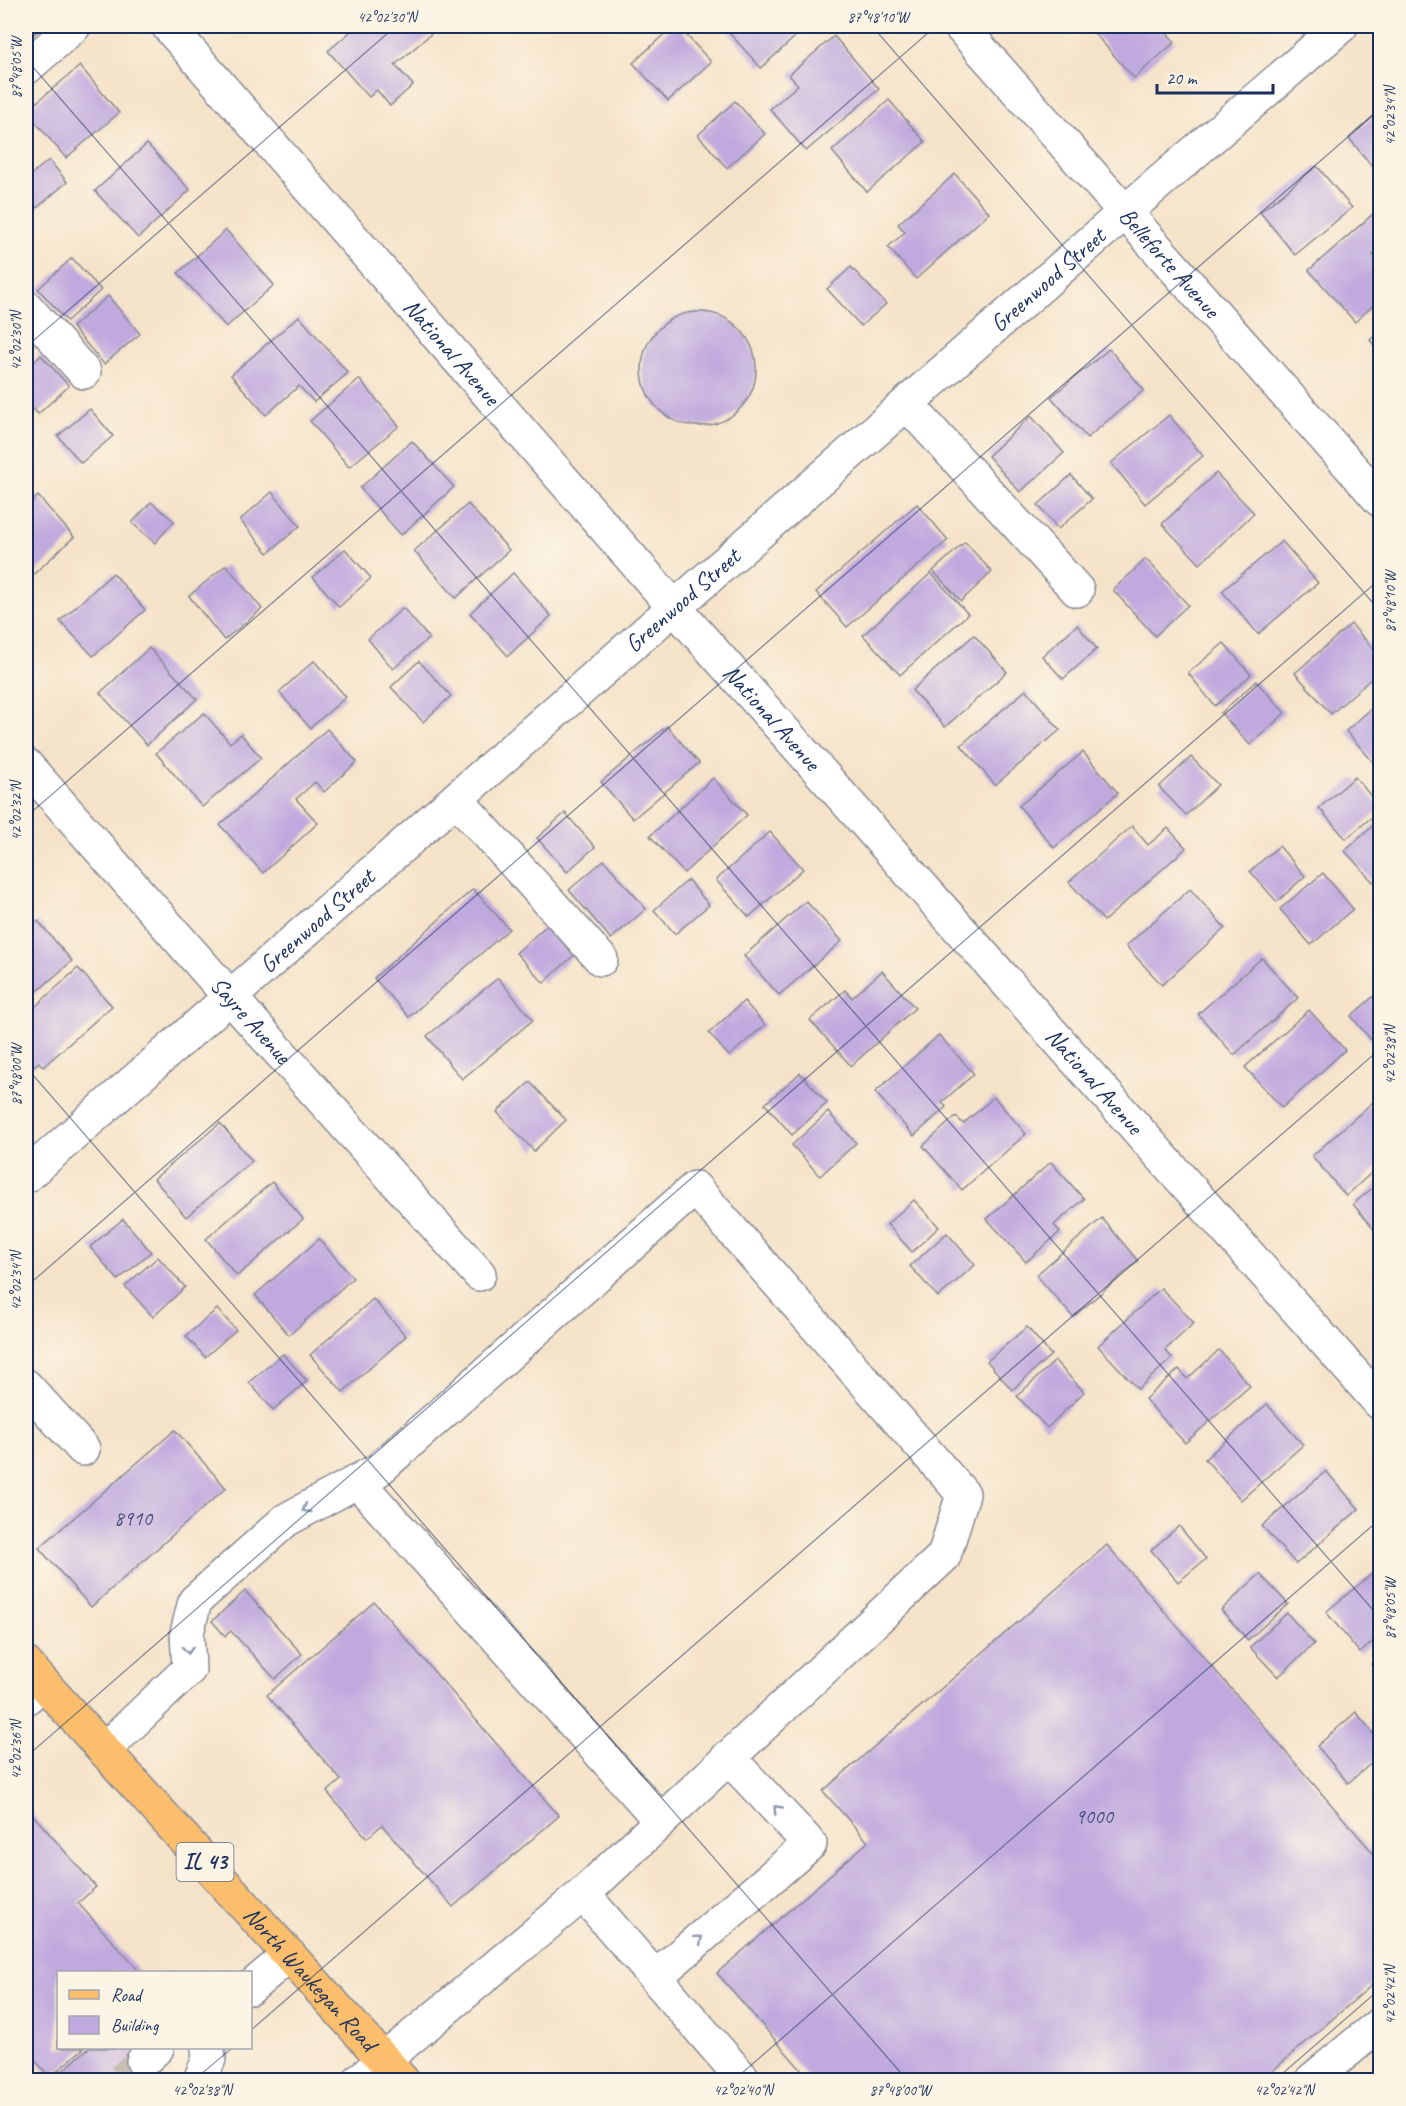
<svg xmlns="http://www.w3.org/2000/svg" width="1406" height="2106" font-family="Caveat,sans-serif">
	<rect width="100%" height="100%" fill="#fcf5e5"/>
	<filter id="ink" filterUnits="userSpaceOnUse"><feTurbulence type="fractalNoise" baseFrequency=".0167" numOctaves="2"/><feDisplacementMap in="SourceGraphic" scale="12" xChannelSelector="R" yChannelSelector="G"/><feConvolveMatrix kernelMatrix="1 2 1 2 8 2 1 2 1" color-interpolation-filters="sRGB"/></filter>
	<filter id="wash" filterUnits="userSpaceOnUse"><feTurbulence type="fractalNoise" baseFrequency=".008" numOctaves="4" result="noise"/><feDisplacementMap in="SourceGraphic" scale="24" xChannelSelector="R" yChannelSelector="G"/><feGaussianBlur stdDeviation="1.35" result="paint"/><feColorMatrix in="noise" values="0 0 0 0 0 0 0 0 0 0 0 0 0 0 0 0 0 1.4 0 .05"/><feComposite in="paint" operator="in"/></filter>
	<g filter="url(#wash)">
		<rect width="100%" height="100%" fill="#f5e3c9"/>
		<g id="blocks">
			<g fill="#c0a9de">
				<path d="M26,26H43L26,42Z"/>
				<path d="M357,26H440L395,65L413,85L390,106L377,90L369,97L328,51Z"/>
				<path d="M673,26H678L711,62L668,101L633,63Z"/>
				<path d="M726,26H807L761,68L724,27Z"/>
				<path d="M1088,26H1160L1175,42L1134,78Z"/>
				<path d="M834,36L879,89L806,151L770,109L798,85L789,75Z"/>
				<path d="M80,66L119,113L66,158L26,111Z"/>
				<path d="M889,100L925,142L867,192L832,151Z"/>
				<path d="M735,101L765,134L727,168L698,135Z"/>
				<path d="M1378,112L1380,115V167L1376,171L1349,138Z"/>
				<path d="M147,144L190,190L138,238L95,191Z"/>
				<path d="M49,160L67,182L37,208L26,194V179Z"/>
				<path d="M1317,166L1352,208L1295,255L1260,212Z"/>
				<path d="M955,174L989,213L916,279L888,247L905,232L898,224Z"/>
				<path d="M1380,208V249L1373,255L1380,263V299L1355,322L1309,270Z"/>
				<path d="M226,230L274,285L226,327L178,273Z"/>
				<path d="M72,258L101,290L67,321L38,289Z"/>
				<path d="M851,267L886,304L861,326L827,289Z"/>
				<path d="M108,296L140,334L104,364L72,327Z"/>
				<circle cx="699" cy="369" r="57"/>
				<path d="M299,316L348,373L314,402L299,386L266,415L231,375Z"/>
				<path d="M1380,331V353L1370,340Z"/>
				<path d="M1109,349L1144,390L1087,438L1051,397Z"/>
				<path d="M41,355L69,386L38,414L26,401V370Z"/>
				<path d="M359,379L399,426L349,467L310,421Z"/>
				<path d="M90,409L113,436L81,463L58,436Z"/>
				<path d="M1169,415L1203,456L1145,504L1111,463Z"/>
				<path d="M1031,416L1064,453L1020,492L988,456Z"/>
				<path d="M412,441L454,487L401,535L360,488Z"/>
				<path d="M1216,473L1254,513L1200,564L1162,524Z"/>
				<path d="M1071,475L1092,499L1058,529L1038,505Z"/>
				<path d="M272,492L300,526L268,553L240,520Z"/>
				<path d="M38,496L74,537L26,581V508Z"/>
				<path d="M151,502L174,521L155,543L132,523Z"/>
				<path d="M468,504L509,550L456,598L414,551Z"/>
				<path d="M917,504L948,540L847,627L816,592Z"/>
				<path d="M1282,541L1318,583L1258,634L1222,591Z"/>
				<path d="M965,542L992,572L961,601L933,571Z"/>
				<path d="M345,549L371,578L339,607L313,577Z"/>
				<path d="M1146,559L1188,605L1155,636L1113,590Z"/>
				<path d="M226,565L262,609L224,640L189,596Z"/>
				<path d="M113,573L145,610L93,656L60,621Z"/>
				<path d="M513,573L551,616L508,656L470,613Z"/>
				<path d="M931,573L968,614L900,675L863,635Z"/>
				<path d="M403,608L429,638L393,669L368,639Z"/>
				<path d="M1351,624L1380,656V671L1331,714L1295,673Z"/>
				<path d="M1077,625L1097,649L1063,679L1042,656Z"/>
				<path d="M974,635L1007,672L945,727L912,690Z"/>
				<path d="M1224,643L1251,675L1215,706L1188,673Z"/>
				<path d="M149,648L197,699L147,745L100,693Z"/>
				<path d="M314,661L346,697L310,728L279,692Z"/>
				<path d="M419,661L451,696L423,722L391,687Z"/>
				<path d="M1256,681L1285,713L1250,745L1221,713Z"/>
				<path d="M1026,690L1060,730L995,785L961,745Z"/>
				<path d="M1380,701V770L1346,731Z"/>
				<path d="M204,713L230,743L241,734L261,758L202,807L156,753Z"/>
				<path d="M667,726L699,763L633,819L601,782Z"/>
				<path d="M327,729L357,762L324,792L315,782L296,799L318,823L263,873L220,825Z"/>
				<path d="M1083,752L1118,793L1054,848L1019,806Z"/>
				<path d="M1191,757L1218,785L1186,815L1159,787Z"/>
				<path d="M1355,777L1380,807V810L1346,839L1319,808Z"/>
				<path d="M713,778L747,815L684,873L650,836Z"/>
				<path d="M565,813L595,847L567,872L537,838Z"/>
				<path d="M1376,823L1380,828V875L1373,882L1345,851Z"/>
				<path d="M1132,826L1148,845L1168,828L1186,848L1104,921L1069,882Z"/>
				<path d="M770,832L803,869L749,917L716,880Z"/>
				<path d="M1279,846L1305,876L1277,902L1250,871Z"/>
				<path d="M604,860L646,909L611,939L569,890Z"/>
				<path d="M1323,873L1353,909L1311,945L1280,909Z"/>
				<path d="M688,880L709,905L675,934L654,910Z"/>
				<path d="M473,889L509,929L409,1017L374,978Z"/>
				<path d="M1190,889L1225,928L1162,985L1126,946Z"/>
				<path d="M806,901L842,941L779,995L744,956Z"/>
				<path d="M38,921L72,961L26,1001V932Z"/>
				<path d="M547,925L574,955L544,983L516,953Z"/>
				<path d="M1262,958L1298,998L1234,1055L1198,1014Z"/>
				<path d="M78,968L112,1006L43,1067L39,1062L26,1073V1015Z"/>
				<path d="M882,971L915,1008L851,1066L810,1020L845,990L852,998Z"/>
				<path d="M498,978L533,1020L462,1079L427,1036Z"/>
				<path d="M1380,991V1048L1379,1049L1351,1016Z"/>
				<path d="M744,1001L765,1025L729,1056L709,1033Z"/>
				<path d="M1309,1010L1345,1050L1282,1108L1245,1067Z"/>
				<path d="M939,1035L974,1074L942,1102L946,1107L914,1136L875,1092Z"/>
				<path d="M800,1073L827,1103L792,1135L765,1104Z"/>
				<path d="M530,1082L566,1120L534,1151L497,1112Z"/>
				<path d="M994,1097L1026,1134L962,1190L923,1146L956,1116L963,1124Z"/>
				<path d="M1374,1101L1380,1108V1165L1346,1196L1312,1156Z"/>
				<path d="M828,1112L856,1143L820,1176L792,1145Z"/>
				<path d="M220,1123L252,1161L186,1217L154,1179Z"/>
				<path d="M1051,1162L1084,1199L1054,1225L1060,1232L1026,1262L987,1219Z"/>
				<path d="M272,1182L303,1219L237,1276L206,1239Z"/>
				<path d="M1380,1182V1237L1353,1204Z"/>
				<path d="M914,1200L939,1227L912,1252L887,1224Z"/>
				<path d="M1102,1218L1138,1261L1073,1317L1036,1275Z"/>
				<path d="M123,1219L151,1252L118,1280L90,1247Z"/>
				<path d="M947,1233L975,1265L938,1297L910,1266Z"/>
				<path d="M319,1239L353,1278L289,1335L255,1295Z"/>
				<path d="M158,1257L185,1287L153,1317L125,1286Z"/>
				<path d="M1161,1288L1194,1323L1165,1350L1172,1358L1138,1389L1098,1346Z"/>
				<path d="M373,1299L406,1336L343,1392L310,1355Z"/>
				<path d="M217,1309L236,1330L205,1357L186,1336Z"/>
				<path d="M1027,1327L1051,1355L1012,1390L987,1361Z"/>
				<path d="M1219,1350L1250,1386L1185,1443L1145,1399L1179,1369L1187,1379Z"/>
				<path d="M283,1354L307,1381L273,1410L249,1382Z"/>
				<path d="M1055,1361L1084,1392L1047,1428L1017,1396Z"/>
				<path d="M1267,1404L1303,1445L1241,1500L1205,1459Z"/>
				<path d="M175,1430L226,1488L91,1607L39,1548Z"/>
				<path d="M1326,1471L1359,1509L1296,1564L1262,1526Z"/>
				<path d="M1179,1526L1206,1559L1178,1582L1151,1550Z"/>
				<path d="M1107,1545L1380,1861V1978L1262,2080H810L717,1973L868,1842L823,1791Z"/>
				<path d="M1380,1567V1635L1360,1653L1326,1612Z"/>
				<path d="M1260,1574L1288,1604L1248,1640L1221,1610Z"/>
				<path d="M245,1591L302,1654L275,1679L231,1631L225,1636L212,1621Z"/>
				<path d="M374,1602L559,1816L453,1907L382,1825L367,1838L327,1792L341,1780L267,1695Z"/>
				<path d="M1287,1613L1314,1644L1278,1677L1250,1647Z"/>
				<path d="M1380,1656V1675L1371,1664Z"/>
				<path d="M1356,1712L1380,1742V1756L1348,1783L1317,1746Z"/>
				<path d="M26,1807L96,1887L78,1903L140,1972H58V2048H84L50,2077L26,2050Z"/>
				<path d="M89,2048H131L160,2080H52Z"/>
			</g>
		</g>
	</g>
	<g filter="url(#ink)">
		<use href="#blocks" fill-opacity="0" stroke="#888994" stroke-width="1.5"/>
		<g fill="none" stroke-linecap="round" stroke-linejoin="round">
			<path stroke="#c9bfb4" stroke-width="33" stroke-dasharray="33 16" stroke-linecap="butt" d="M122,2080L143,2061"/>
			<defs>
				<g id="minor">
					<path id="s1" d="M168,26L674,607L1380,1403"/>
					<path id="s2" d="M960,26L1380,500"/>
					<path d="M26,68L74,26"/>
					<path d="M26,307L84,372"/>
					<path d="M907,404L1077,590"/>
					<path id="s3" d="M26,765L230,997L479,1274"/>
					<path d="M456,799L601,959"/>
					<path id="s4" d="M26,1176L1125,212L1341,26"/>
					<path d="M26,1386L83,1449"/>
					<path d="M357,1481L661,1821"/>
					<path d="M26,1698L43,1683"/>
					<path d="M104,1750L189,1669L187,1633L195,1601L286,1520L378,1470L695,1188L963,1494L944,1556L583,1894L360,2080"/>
					<path d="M583,1894L744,2080"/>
					<path d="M655,1977L810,1844L728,1757"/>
					<path d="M250,1988L289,1955"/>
					<path d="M143,2061L157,2048"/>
					<path d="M200,2080L209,2059L208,2048"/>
					<path d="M1312,2080L1380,2024"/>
				</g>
				<g id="major">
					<path id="s5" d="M26,1664L402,2080"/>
				</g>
			</defs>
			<use href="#minor" stroke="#888994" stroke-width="36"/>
			<use href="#major" stroke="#888994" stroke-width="36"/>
			<use href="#minor" stroke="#fff" stroke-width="33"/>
			<use href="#major" stroke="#fabe6d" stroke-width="33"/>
		</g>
		<defs><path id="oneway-chevron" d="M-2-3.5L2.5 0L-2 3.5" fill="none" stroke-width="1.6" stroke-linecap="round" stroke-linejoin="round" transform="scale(1.5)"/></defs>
		<g stroke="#8d97ae">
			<use href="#oneway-chevron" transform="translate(306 1509) rotate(151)"/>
			<use href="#oneway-chevron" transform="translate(188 1650) rotate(87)"/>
			<use href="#oneway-chevron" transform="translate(777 1809) rotate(-134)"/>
			<use href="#oneway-chevron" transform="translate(699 1939) rotate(-40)"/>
		</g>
	</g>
	<path fill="none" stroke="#1b2f5e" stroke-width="1.5" stroke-opacity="0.45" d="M872,26L1380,611M26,59L1380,1618M26,347L396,26M26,817L936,26M26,1067L907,2080M26,1287L1380,109M26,1757L1380,579M250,2031L1380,1049M26,2074L31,2080M194,2080L232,2048M734,2080L1380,1519M1275,2080L1380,1989"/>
	<g text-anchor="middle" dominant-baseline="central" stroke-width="5" stroke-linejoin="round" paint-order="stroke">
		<g font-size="21" fill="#444e7e">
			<text x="133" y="1518">8910</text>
			<text x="1094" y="1816">9000</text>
		</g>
		<rect fill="#fcf5e5" stroke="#5e6a86" stroke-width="1.5" x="176.5" y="1843" width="57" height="38" rx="4.5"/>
		<g font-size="22" font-weight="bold" fill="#1b2f5e">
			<text x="205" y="1862">IL 43</text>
		</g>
		<g font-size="24" fill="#1b2f5e" stroke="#fcf5e5">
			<text stroke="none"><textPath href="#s2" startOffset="316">Belleforte Avenue</textPath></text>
			<text stroke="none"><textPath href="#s4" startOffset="1359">Greenwood Street</textPath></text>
			<text stroke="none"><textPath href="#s1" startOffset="432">National Avenue</textPath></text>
			<text stroke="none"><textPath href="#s4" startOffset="873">Greenwood Street</textPath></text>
			<text stroke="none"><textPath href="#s1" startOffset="918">National Avenue</textPath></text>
			<text stroke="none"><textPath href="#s4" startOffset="387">Greenwood Street</textPath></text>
			<text stroke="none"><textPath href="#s3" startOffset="340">Sayre Avenue</textPath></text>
			<text stroke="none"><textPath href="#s1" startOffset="1404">National Avenue</textPath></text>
			<text stroke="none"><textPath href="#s5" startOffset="424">North Waukegan Road</textPath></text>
		</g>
	</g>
	<rect width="1406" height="2106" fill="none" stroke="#fcf5e5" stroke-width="66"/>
	<rect x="57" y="1971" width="195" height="78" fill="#fcf5e5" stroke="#a2a6af" stroke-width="1.5"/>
	<rect x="69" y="1990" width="30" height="9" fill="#fabe6d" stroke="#a2a6af" stroke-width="1.5"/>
	<text x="111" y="2001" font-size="18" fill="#1b2f5e">Road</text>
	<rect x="69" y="2016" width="30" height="18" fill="#c0a9de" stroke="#a2a6af" stroke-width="1.5"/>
	<text x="111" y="2031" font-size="18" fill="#1b2f5e">Building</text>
	<path d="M1157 84v9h116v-9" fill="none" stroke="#1b2f5e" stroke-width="3"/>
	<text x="1166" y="84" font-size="18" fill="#1b2f5e" stroke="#fcf5e5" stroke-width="4.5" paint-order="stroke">20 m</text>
	<rect x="33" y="33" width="1340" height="2040" fill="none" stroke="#1b2f5e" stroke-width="2"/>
	<g font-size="15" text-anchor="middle" fill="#1b2f5e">
		<text x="387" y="22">42°02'30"N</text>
		<text x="878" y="22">87°48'10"W</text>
		<text transform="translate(16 68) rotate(-90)" y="5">87°48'05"W</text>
		<text transform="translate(1390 116) rotate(-90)" y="5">42°02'34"N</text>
		<text transform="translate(16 341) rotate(-90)" y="5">42°02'30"N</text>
		<text transform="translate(1390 602) rotate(-90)" y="5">87°48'10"W</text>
		<text transform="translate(16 811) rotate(-90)" y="5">42°02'32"N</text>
		<text transform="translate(1390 1055) rotate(-90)" y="5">42°02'38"N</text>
		<text transform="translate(16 1075) rotate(-90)" y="5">87°48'00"W</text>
		<text transform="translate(16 1281) rotate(-90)" y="5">42°02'34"N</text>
		<text transform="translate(1390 1609) rotate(-90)" y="5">87°48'05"W</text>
		<text transform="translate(16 1750) rotate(-90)" y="5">42°02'36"N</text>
		<text transform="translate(1390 1995) rotate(-90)" y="5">42°02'42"N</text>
		<text x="202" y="2095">42°02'38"N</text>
		<text x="743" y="2095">42°02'40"N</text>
		<text x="900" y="2095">87°48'00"W</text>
		<text x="1284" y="2095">42°02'42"N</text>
	</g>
</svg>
